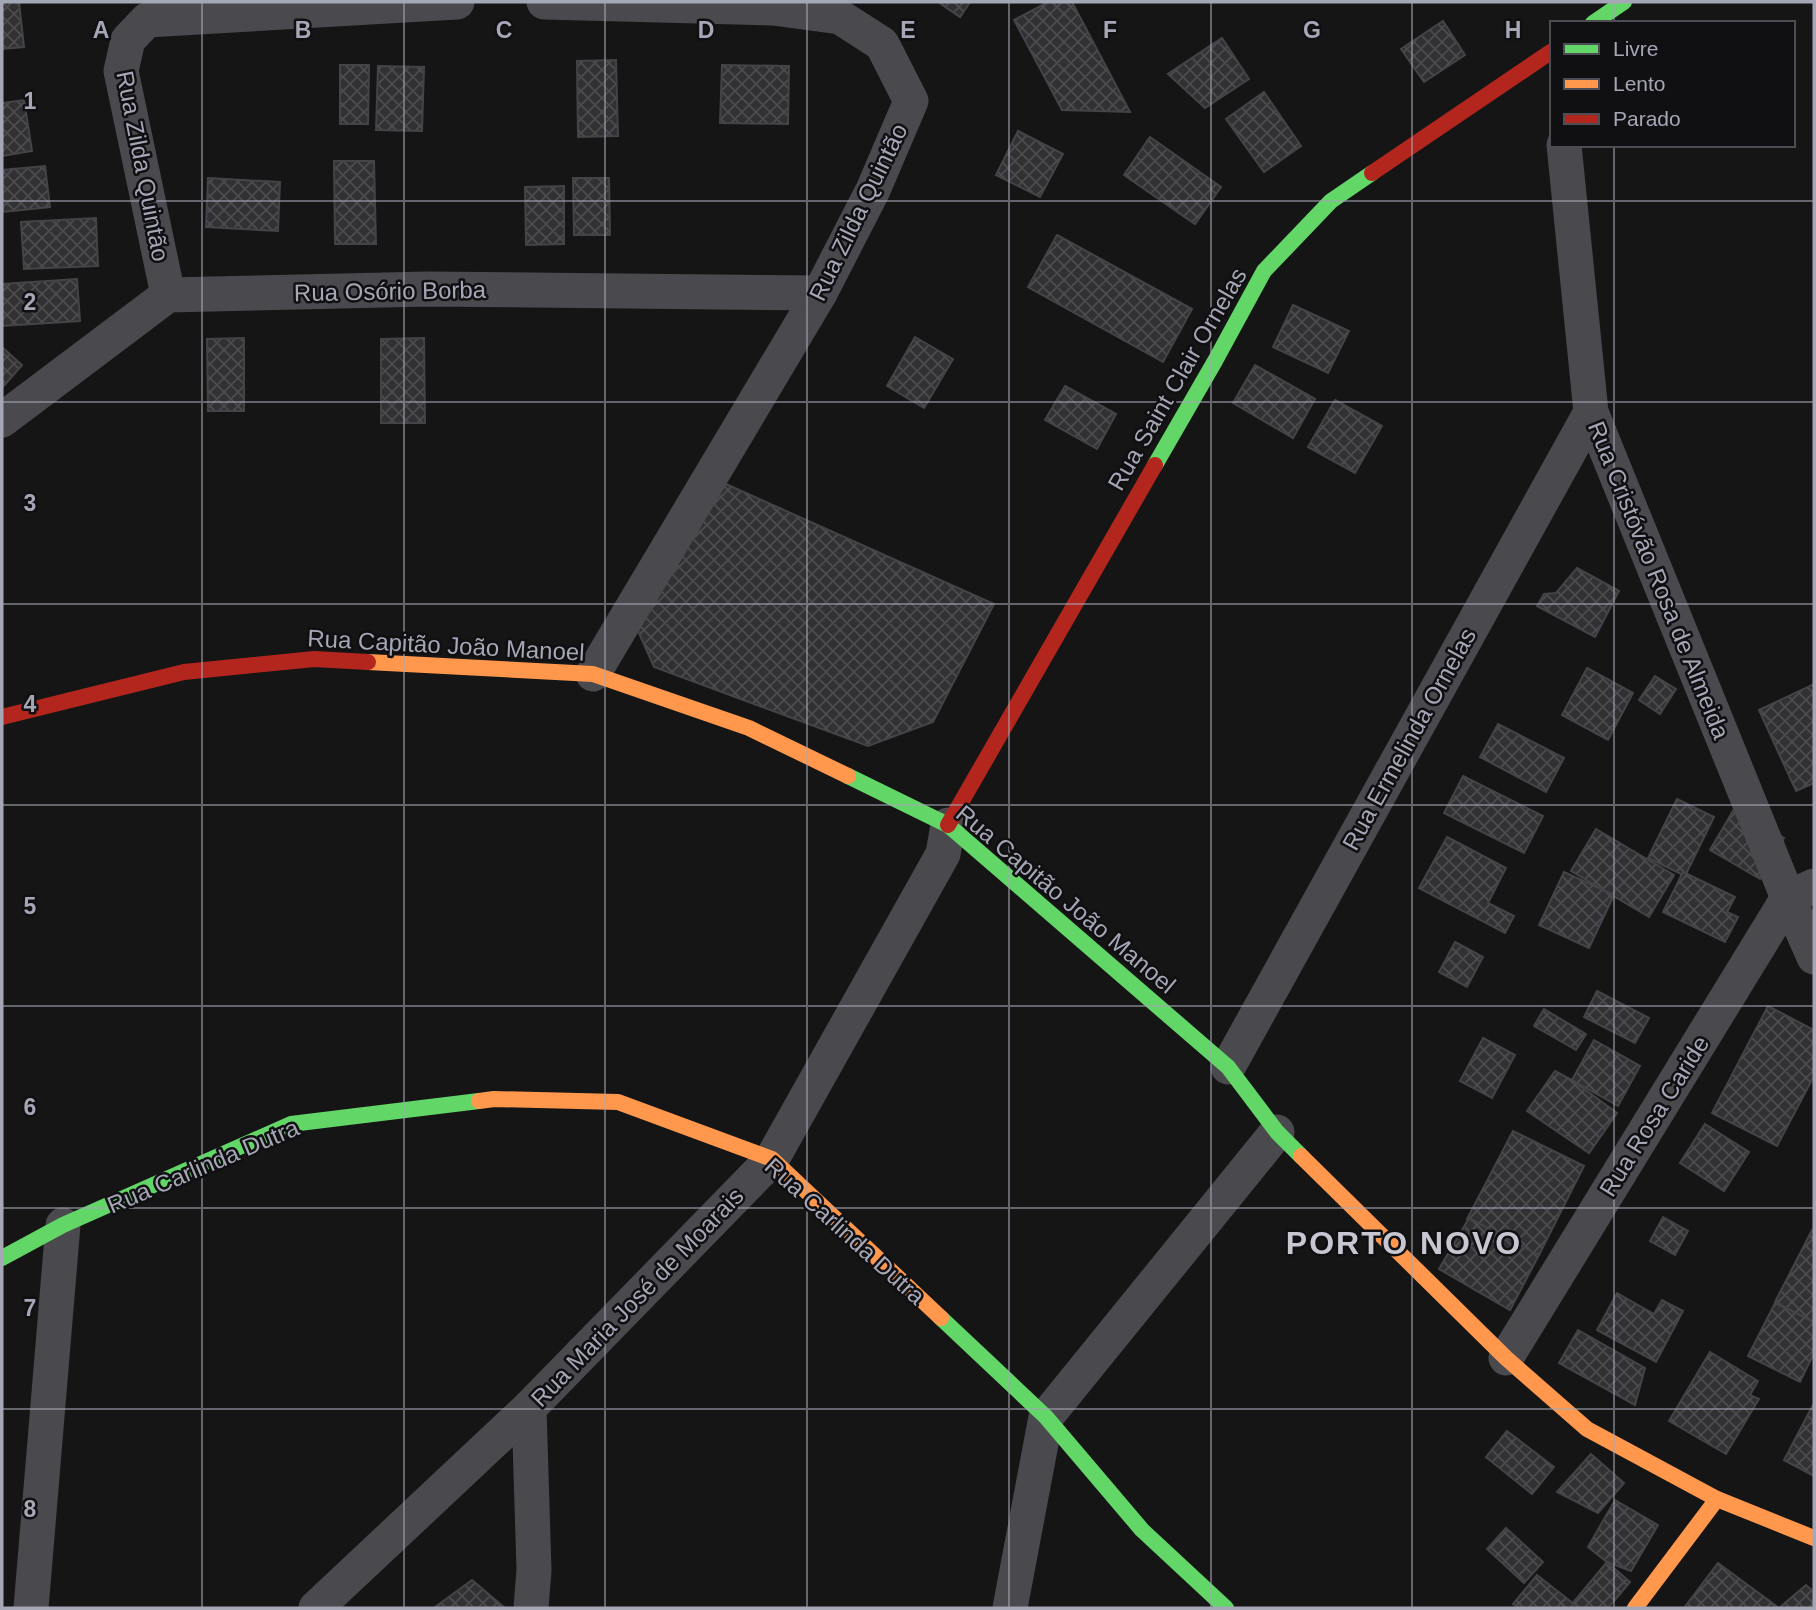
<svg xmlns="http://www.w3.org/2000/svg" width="1816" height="1610" font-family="Helvetica,sans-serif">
	<defs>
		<pattern id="building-cross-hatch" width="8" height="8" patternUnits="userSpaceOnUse" patternTransform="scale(1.75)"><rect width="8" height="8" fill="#313133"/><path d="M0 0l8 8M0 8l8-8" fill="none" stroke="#4c4c4e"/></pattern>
	</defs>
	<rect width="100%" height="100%" fill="#151515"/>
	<g fill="url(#building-cross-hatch)" stroke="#444448" stroke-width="2">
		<path d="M2,2H19L24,47L2,49Z"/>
		<path d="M938,2H970L960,17Z"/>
		<path d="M1048,2H1072L1130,112L1062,110L1014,20Z"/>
		<path d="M1443,21L1465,55L1424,82L1401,49Z"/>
		<path d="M1222,38L1249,79L1205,108L1168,74Z"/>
		<path d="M616,60L618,136L578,137L577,61Z"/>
		<path d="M340,65H369L368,124H340Z"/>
		<path d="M722,65L789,66L788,124L720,123Z"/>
		<path d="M378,66L424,67L422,131L376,130Z"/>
		<path d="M1264,92L1301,146L1264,172L1226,119Z"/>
		<path d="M24,100L32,151L2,156V103Z"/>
		<path d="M1018,131L1063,154L1040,197L996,175Z"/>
		<path d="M1150,137L1221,187L1195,224L1124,175Z"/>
		<path d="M334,161H374L376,244H335Z"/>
		<path d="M45,166L50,207L3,212L2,170Z"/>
		<path d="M208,178L280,182L278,231L206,227Z"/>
		<path d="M573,178H609L610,235H574Z"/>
		<path d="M564,186V244L526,245L525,187Z"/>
		<path d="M96,218L98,266L24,269L21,222Z"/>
		<path d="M1057,235L1192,309L1163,362L1028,287Z"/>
		<path d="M77,279L80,321L2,326V284Z"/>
		<path d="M1293,305L1349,331L1328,373L1273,347Z"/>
		<path d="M915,337L953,359L924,408L887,386Z"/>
		<path d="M244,338V411H208L207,339Z"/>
		<path d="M424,338L425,423H381V339Z"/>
		<path d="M2,347L22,365L2,388Z"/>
		<path d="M1255,365L1315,399L1293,438L1233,403Z"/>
		<path d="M1065,386L1116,414L1097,449L1045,420Z"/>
		<path d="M1335,400L1382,426L1355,473L1308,447Z"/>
		<path d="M717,480L994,604L933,722L868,746L654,667L634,622Z"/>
		<path d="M1577,568L1619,591L1595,637L1537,606L1544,594L1556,593Z"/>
		<path d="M1587,668L1633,693L1608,740L1562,715Z"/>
		<path d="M1655,676L1676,689L1660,714L1639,700Z"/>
		<path d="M1814,684V783L1796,791L1759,710Z"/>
		<path d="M1498,724L1564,758L1546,792L1480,757Z"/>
		<path d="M1463,776L1543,816L1524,853L1444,813Z"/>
		<path d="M1677,799L1714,817L1685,876L1648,858Z"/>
		<path d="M1734,809L1784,838L1760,879L1710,850Z"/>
		<path d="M1596,829L1674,875L1649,917L1571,871Z"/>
		<path d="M1447,837L1506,868L1488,903L1514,916L1505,933L1419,888Z"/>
		<path d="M1564,872L1614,895L1589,948L1539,925Z"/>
		<path d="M1683,872L1735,897L1727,912L1738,917L1725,942L1663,912Z"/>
		<path d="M1455,942L1483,957L1467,987L1439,972Z"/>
		<path d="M1597,991L1649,1018L1635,1043L1584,1017Z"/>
		<path d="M1768,1006L1814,1030V1076L1777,1146L1712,1113Z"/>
		<path d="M1544,1009L1586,1034L1576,1050L1534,1026Z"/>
		<path d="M1483,1038L1515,1055L1492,1098L1460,1081Z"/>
		<path d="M1594,1040L1640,1066L1618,1106L1572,1080Z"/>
		<path d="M1555,1071L1572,1080L1617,1113L1589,1153L1527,1111Z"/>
		<path d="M1705,1124L1749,1152L1724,1191L1680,1163Z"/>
		<path d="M1513,1131L1584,1166L1539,1255L1467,1219Z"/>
		<path d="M1663,1217L1688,1231L1675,1255L1650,1241Z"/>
		<path d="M1469,1218L1539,1255L1510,1310L1439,1269Z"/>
		<path d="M1812,1230L1814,1231V1322L1775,1302Z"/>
		<path d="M1617,1293L1654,1314L1662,1300L1683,1311L1656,1362L1597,1330Z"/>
		<path d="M1775,1303L1814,1322V1353L1800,1382L1748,1356Z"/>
		<path d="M1578,1330L1645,1368L1635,1405L1559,1363Z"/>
		<path d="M1710,1352L1758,1381L1750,1395L1759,1399L1726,1454L1669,1421Z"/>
		<path d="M1814,1403V1476L1784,1460Z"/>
		<path d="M1507,1431L1554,1467L1532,1494L1486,1457Z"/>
		<path d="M1591,1454L1624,1483L1598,1513L1557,1492Z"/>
		<path d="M1615,1500L1658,1525L1631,1571L1607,1562L1588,1547Z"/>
		<path d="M1506,1528L1543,1562L1524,1583L1487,1549Z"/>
		<path d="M1607,1562L1630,1582L1608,1608H1575L1571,1605Z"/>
		<path d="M1718,1563L1779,1608H1684Z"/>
		<path d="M1537,1575L1579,1608H1519L1513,1604Z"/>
		<path d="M472,1580L505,1608L435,1607Z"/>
		<path d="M1806,1585L1814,1592V1608H1779Z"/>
	</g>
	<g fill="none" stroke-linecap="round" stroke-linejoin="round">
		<g stroke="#49494e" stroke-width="35">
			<path d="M544,2L773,8L840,17L882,44L911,101L873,190L820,293L593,674"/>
			<path d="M1564,145L1591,412L1788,898L1814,957"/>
			<path d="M168,295L121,71L128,40L147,20L457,2"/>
			<path d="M2,420L168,295L428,289L820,293"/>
			<path d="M1228,1067L1591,412"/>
			<path d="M1506,1358L1788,898L1814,886"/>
			<path d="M529,1408L534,1570L531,1608"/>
			<path d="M31,1608L63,1225"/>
			<path d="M316,1608L529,1408L772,1159L943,854L948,825"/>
			<path d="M1010,1608L1046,1417L1277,1132"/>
		</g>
		<g stroke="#63d668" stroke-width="16">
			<path d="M1593,23L1624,2"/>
			<path d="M1155,465L1215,361L1264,271L1331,201L1372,173"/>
			<path d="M848,776L948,825L1228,1067L1277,1132L1301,1156"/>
			<path d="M2,1258L63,1225L291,1124L479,1101"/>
			<path d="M941,1318L1046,1417L1142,1530L1226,1608"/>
		</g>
		<g stroke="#ff974d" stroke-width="16">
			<path d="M368,662L593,674L749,728L848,776"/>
			<path d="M479,1101L494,1099L618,1102L772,1159L941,1318"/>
			<path d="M1301,1156L1506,1358L1587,1429L1717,1499L1814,1538"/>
			<path d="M1635,1608L1717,1499"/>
		</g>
		<g stroke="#b3261e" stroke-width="16">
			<path d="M1372,173L1552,51"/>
			<path d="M2,717L184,672L314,659L368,662"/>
			<path d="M948,825L1155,465"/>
		</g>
	</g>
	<path fill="none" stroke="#a6a7b6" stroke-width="2" stroke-opacity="0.55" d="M202,2V1608M404,2V1608M605,2V1608M807,2V1608M1009,2V1608M1211,2V1608M1412,2V1608M1614,2V23M1614,145V1608M2,201H1814M2,402H1814M2,604H1814M2,805H1814M2,1006H1814M2,1208H1814M2,1409H1814"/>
	<g text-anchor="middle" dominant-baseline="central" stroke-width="5" stroke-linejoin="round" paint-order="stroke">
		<g font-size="24" fill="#a6a7b6" stroke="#100f11">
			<text transform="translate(143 166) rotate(79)">Rua Zilda Quintão</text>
			<text transform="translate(858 212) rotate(-64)">Rua Zilda Quintão</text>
			<text transform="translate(390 291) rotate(-1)">Rua Osório Borba</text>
			<text transform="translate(1177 379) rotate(-60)">Rua Saint Clair Ornelas</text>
			<text transform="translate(1659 580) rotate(68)">Rua Cristóvão Rosa de Almeida</text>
			<text transform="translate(446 645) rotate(3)">Rua Capitão João Manoel</text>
			<text transform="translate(1409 739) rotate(-61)">Rua Ermelinda Ornelas</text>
			<text transform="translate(1066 899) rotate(40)">Rua Capitão João Manoel</text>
			<text transform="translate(1654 1116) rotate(-58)">Rua Rosa Caride</text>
			<text transform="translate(203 1166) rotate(-23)">Rua Carlinda Dutra</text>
			<text transform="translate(845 1231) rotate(42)">Rua Carlinda Dutra</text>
			<text transform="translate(637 1297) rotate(-46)">Rua Maria José de Moarais</text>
		</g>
		<g font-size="32" font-weight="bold" letter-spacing="2" fill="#c7c7d2" stroke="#100f11">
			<text x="1404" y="1243">PORTO NOVO</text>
		</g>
	</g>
	<g font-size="23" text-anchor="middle" font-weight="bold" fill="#a6a7b6" stroke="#100f11" stroke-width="5" stroke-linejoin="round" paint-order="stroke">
		<text x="101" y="38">A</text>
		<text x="303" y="38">B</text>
		<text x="504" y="38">C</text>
		<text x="706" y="38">D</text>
		<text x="908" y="38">E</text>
		<text x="1110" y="38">F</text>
		<text x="1312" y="38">G</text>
		<text x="1513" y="38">H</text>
		<text x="30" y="109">1</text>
		<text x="30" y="310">2</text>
		<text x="30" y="511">3</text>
		<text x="30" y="712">4</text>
		<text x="30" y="914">5</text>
		<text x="30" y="1115">6</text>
		<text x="30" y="1316">7</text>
		<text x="30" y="1517">8</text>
	</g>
	<rect width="1816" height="1610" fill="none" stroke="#a6a7b6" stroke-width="7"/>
	<rect x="1550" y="21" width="245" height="126" fill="#100f11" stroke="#4c4c53" stroke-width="2"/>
	<rect x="1564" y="44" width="35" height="10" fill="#63d668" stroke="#4c4c53" stroke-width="2"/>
	<text x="1613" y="56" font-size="21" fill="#a6a7b6">Livre</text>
	<rect x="1564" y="79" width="35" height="10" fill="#ff974d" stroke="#4c4c53" stroke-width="2"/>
	<text x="1613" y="91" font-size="21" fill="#a6a7b6">Lento</text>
	<rect x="1564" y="114" width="35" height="10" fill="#b3261e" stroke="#4c4c53" stroke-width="2"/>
	<text x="1613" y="126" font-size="21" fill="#a6a7b6">Parado</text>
</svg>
